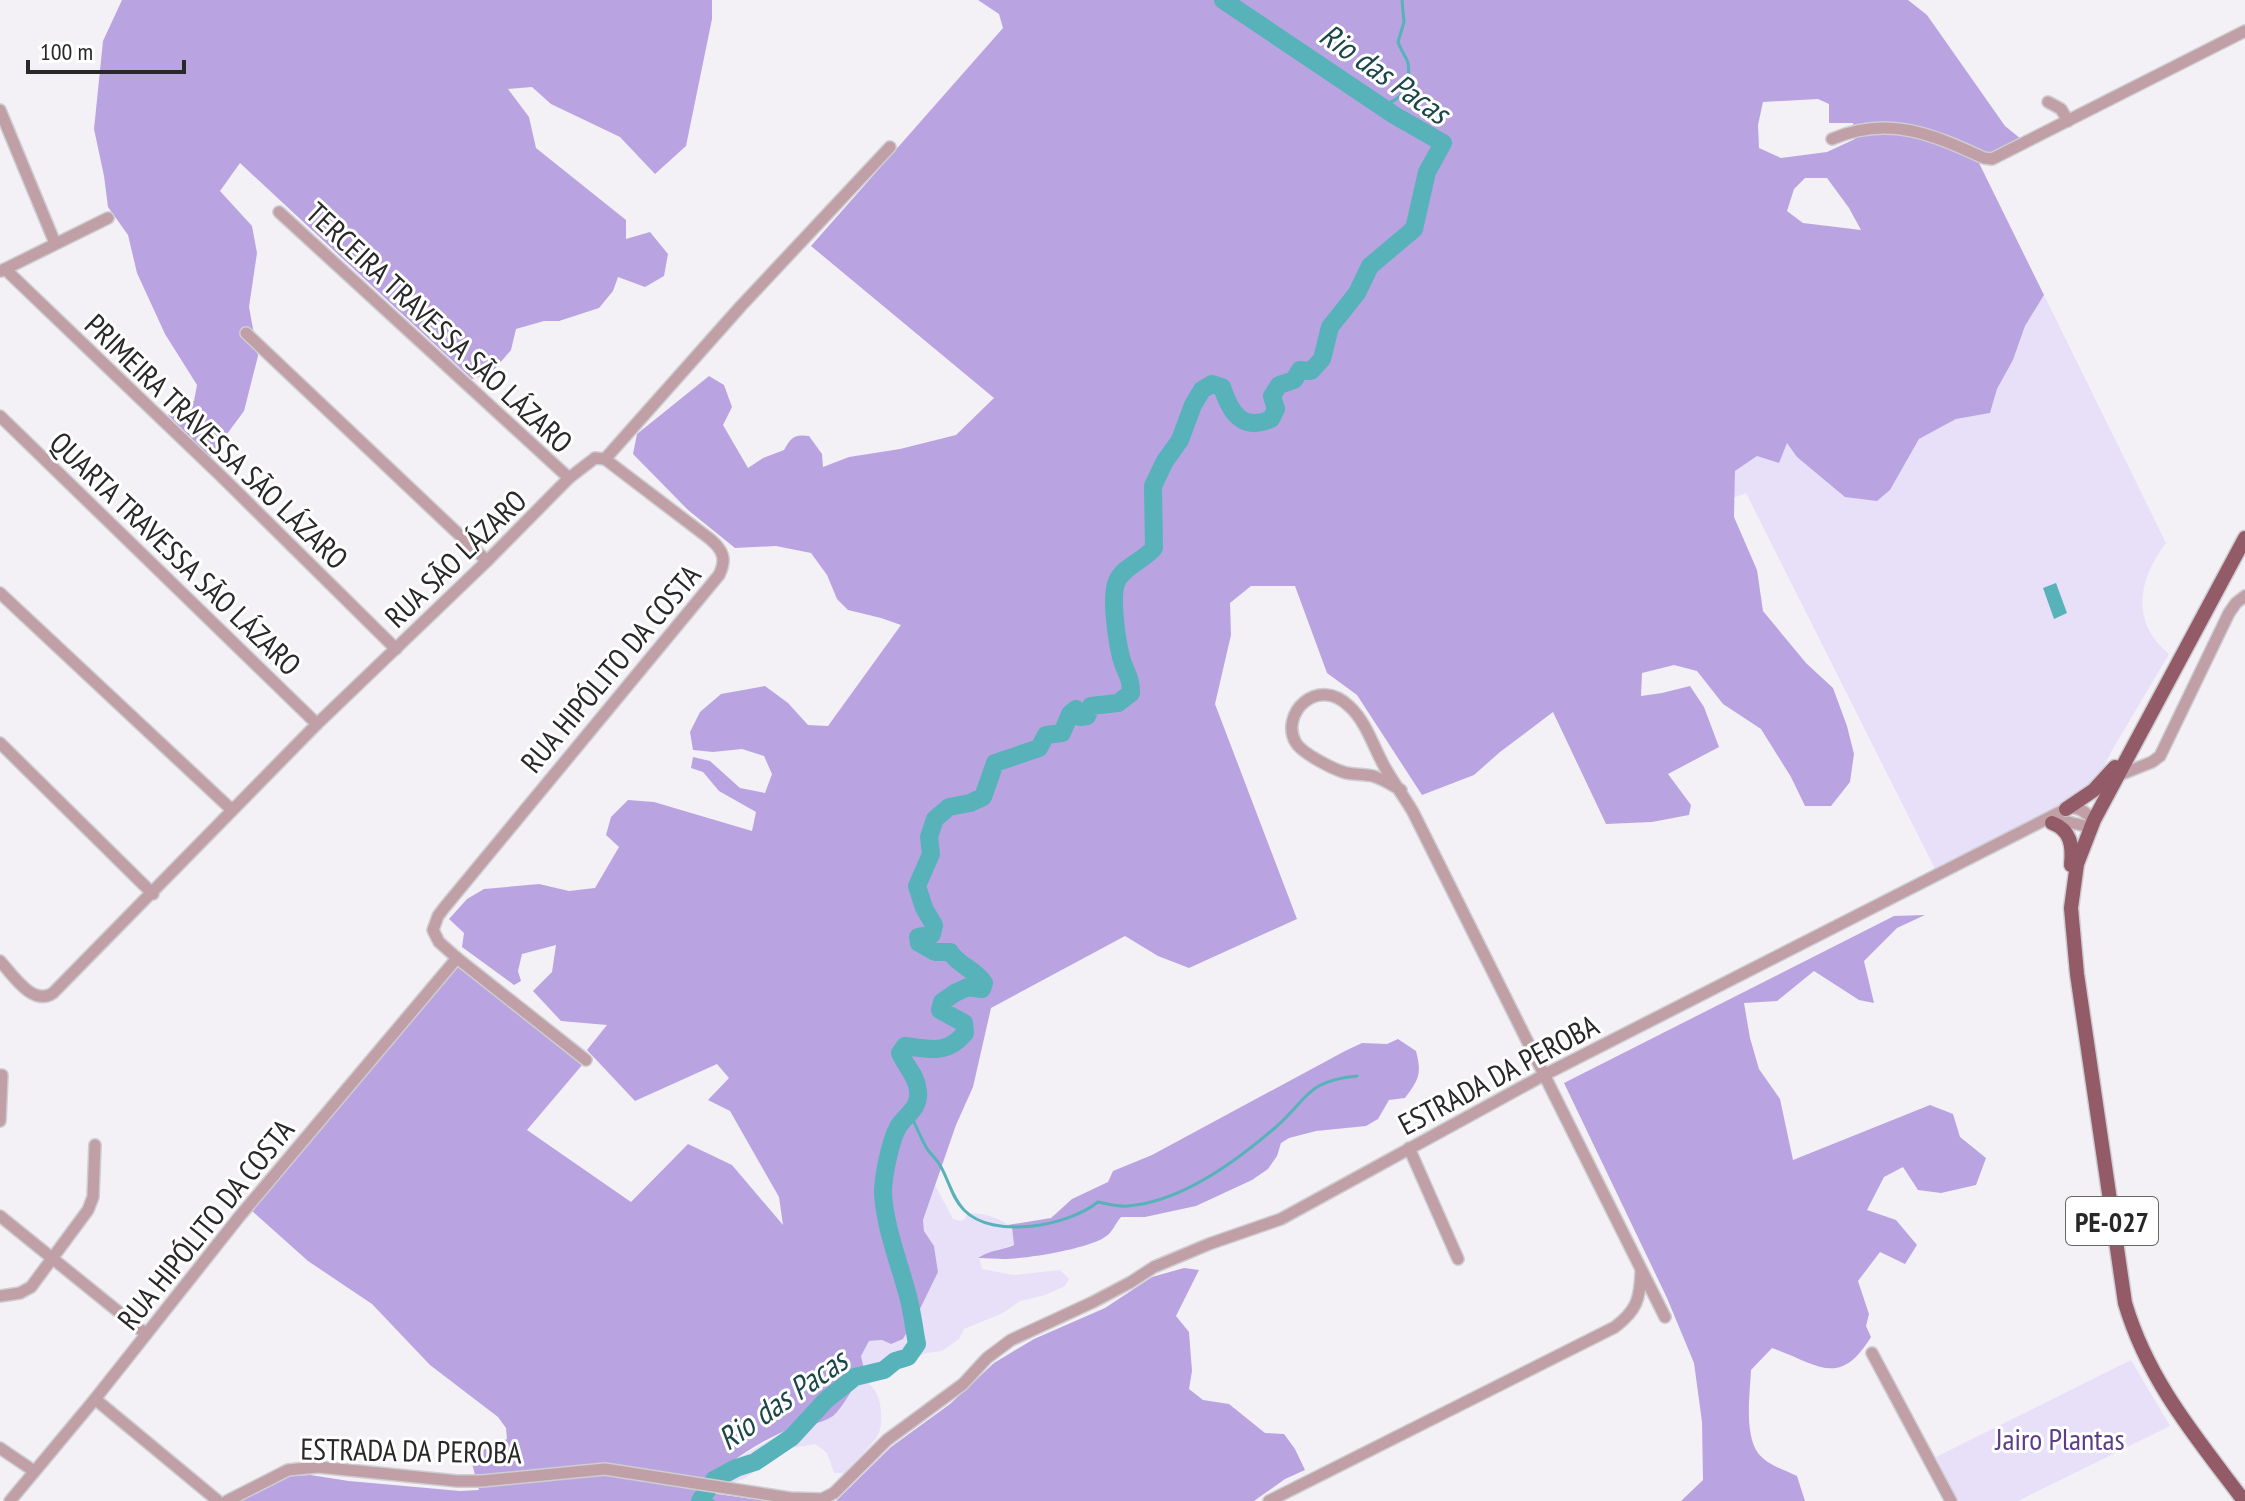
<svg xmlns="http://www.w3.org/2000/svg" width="2245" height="1501" font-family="'PT Sans Narrow',sans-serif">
	<rect width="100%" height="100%" fill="#f3f1f6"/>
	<g fill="#e7e0f8">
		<path d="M2044,295L2166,543C2138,580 2130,622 2169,654L2111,752L2100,775L2093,782L2074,797L2017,829L1936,871L1746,493L1733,498L1735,471L1757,456L1787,442L1877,501L1890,490L1919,439L1956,419L1990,413L1997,389L2013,360L2025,326Z"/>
		<path d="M935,1185L953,1219L961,1221L965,1219L967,1213C984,1213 997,1217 1012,1227L1014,1244C1002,1250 991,1250 979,1257L982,1269L1013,1275L1060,1270L1069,1279L1065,1286L1045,1295L1020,1301L1003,1313L964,1329L959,1339L942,1351L926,1353L872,1379L869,1384C881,1393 884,1418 879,1433C874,1444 853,1462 845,1473H834L827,1453L815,1444C805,1446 793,1447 783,1451C755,1463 746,1494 710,1478L737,1459L787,1430L809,1426L846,1396L857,1384L861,1356L869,1341L903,1339L920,1309L938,1272L934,1246L924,1231L923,1220Z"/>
		<path d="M2131,1360L2170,1426L2018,1501H1958L1936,1457Z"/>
	</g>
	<g fill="#b9a4e1" fill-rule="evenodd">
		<path d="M122,0H712V19L686,146L655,174L620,137L551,104L532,87L508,89L529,117L536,148L626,220V239L650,232L668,254L664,276L645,287L618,277L613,291L599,308L559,321H544L516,329L511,350L492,372L472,379L240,163L220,191L252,226L257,253L249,307L258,356L244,411L210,457L168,415L194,401L197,385L165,334L137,273L128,235L108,207L104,176L94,129L103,41Z"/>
		<path d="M978,0H1908L1927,15L2005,126L2021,139L2028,148L1993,165L1979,163L2044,295L2025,326L2013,360L1997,389L1990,413L1956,419L1919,439L1890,490L1877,501L1845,497L1797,457L1787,443L1779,463L1757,456L1735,471L1734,517L1757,570L1763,611L1806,663L1833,688L1847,726L1854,754L1850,782L1831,806H1805L1791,777L1761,729L1723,704L1697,671L1674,665L1642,673L1641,696L1662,693L1690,686L1704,707L1719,747L1668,774L1691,805L1689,815L1652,822L1606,824L1553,712L1500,752L1474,775L1422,795L1357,695L1327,673L1295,586H1251L1230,603L1231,635L1215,704L1297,919L1189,968L1158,956L1125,936L991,1008L973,1087L956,1125L923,1220L924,1231L934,1246L938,1272L920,1309L903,1339L891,1344L882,1340L869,1341L861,1356L864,1369C859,1379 841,1410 833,1416C818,1426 800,1425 785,1431C754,1444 720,1468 696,1491L767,1501H239L291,1476L310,1475L349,1481L460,1491L479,1490L470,1456L507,1439L506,1428L498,1417L430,1365L372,1304L308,1261L251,1210L459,964L583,1064L527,1130L631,1202L688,1144L732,1165L783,1225L779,1197L730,1111L708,1100L729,1078L717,1064L635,1101L587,1050L607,1025L561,1021L533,991L552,972L556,945L522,954L518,971L521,981L514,985L462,947L464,933L449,919L467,899L484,889L539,884L569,891L595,888L619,847L606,835L611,817L628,800L654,802L752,831L756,812L719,791L703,772L691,768L693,757L710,761L740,788L765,793L772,774L764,756L742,749L713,752L693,750L690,732L700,712L721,694L765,686L788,703L808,725L828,726L901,625L881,618L848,610L837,599L827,575L811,553L776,546L735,548L688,510L633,454L637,434L709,376L724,385L732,407L723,425L748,468L763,458L784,450C791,437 795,434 809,436L822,454L823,467L849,457L900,449L956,435L994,398L811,246L1003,28L999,14ZM1818,99L1829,104V123H1853L1855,139L1827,152L1781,158L1759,148L1758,125L1763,102ZM1805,178H1827L1849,208L1861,230L1803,223L1787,211L1794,189Z"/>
		<path d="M1925,915L1897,928L1864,961L1874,1003L1859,1000L1814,971L1777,1001L1744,1003L1750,1038L1759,1069L1780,1099L1793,1160L1930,1105L1953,1114L1960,1137L1986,1158L1976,1185L1941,1193L1918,1190L1903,1167L1884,1177L1867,1210L1896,1220L1917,1245L1905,1264L1880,1252L1858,1281L1869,1314L1866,1326L1871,1337C1839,1389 1818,1364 1772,1348L1751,1370C1750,1394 1744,1433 1758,1453C1767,1465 1785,1470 1797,1476L1805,1501H1681L1703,1480L1702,1422L1694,1363L1667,1298L1564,1083L1894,916Z"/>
		<path d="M1398,1039L1416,1051C1422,1074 1419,1079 1405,1098L1389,1100L1378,1119L1366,1126L1316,1131L1289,1138L1281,1143L1277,1156L1268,1169L1252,1180L1196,1206L1145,1217H1121C1115,1224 1112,1233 1105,1237C1088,1249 1025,1259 1004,1259C996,1259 987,1258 978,1258C992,1249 1000,1251 1014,1245L1012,1227L1008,1225L1051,1218L1072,1199L1108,1182L1113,1171L1152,1155L1345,1051L1362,1043L1387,1044Z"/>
		<path d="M1184,1268L1199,1270L1176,1316L1189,1332L1192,1371L1189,1389L1203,1400L1229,1404L1265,1433L1284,1434L1295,1449L1305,1470L1285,1479L1254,1501H836L891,1447L950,1404L994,1363L1034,1339L1105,1308L1152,1277Z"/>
	</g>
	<path fill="#57b2b9" d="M2056,583L2067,613L2054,619L2043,588Z"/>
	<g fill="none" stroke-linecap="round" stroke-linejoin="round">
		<g stroke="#57b2b9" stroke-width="3">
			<path d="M1381,106C1387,104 1394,101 1399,97C1407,91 1411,69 1407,60C1404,54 1400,48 1398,42L1404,22L1402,0"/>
			<path d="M910,1113C915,1124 920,1136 926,1147C930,1154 937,1159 941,1167C949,1181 952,1198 964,1210C993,1240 1068,1226 1098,1202C1107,1204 1118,1207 1128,1206C1182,1202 1237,1161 1277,1126C1309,1097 1307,1081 1357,1076"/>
			<path d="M702,1497L713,1501"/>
		</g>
		<path stroke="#57b2b9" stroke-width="18" d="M700,1501L714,1480L736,1468L755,1462L792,1437L826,1400L855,1377L884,1370L895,1361L908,1357L917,1344C914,1328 912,1311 908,1296C899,1262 885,1228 883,1193C883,1177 890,1142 898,1127C906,1114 920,1109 918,1091C917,1076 906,1067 900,1053L905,1046C930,1049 947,1055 965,1033L964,1023L940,1010L942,1002L955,993L968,987L982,989L984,983C975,969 959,966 950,952H935L919,943L918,937L932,934L934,925L924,908L917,886L931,854L929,837L935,819L949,807L970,803L983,797L995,763L1039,748L1046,735L1062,733L1070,714L1076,709L1080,717L1087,716L1091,706L1118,703L1131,693C1131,675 1125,673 1121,657C1117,641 1110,596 1117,581C1124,566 1143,561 1154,548L1153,486L1165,461L1180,440L1193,405L1202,390L1212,384L1222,387C1230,412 1242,432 1271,419L1276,409L1272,396L1279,385L1294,380L1300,370L1311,371L1322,359L1330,327L1357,293L1370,266L1414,229L1427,172L1443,143L1394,115L1223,0"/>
		<defs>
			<g id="minor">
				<path d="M2048,102L2061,109L2068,121"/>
				<path d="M0,110L55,243"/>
				<path d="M1832,139C1888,115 1932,134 1984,158L1992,159L2245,31"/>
				<path d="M279,212L569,478"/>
				<path d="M5,269L221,476L396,649"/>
				<path d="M1,271L108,218"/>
				<path d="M246,333L487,561"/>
				<path d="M0,416L317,724"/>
				<path d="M0,593L232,810"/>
				<path d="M0,743L153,894"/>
				<path d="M2117,776L2152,762L2160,756L2229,613L2236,603L2245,596"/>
				<path d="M1401,790C1392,785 1383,779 1373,776C1363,774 1352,775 1343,772C1331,768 1302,753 1296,743C1279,715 1317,674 1350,707C1368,724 1374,750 1387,771C1395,785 1405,798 1413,812L1665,1317"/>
				<path d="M2051,823L2068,822L2090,827"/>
				<path d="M0,961C13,975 33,1007 53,993L317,724L487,561L569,478L595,458L605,459L741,306L890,147"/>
				<path d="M586,1060L457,958L439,942L433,930L438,916L444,908L719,575C727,559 723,550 710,539L605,459"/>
				<path d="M0,1121L2,1075"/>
				<path d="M1409,1148L1458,1259"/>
				<path d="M0,1216L146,1334"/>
				<path d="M0,1296L20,1293L31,1287L88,1210L93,1197L95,1145"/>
				<path d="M1872,1353L1951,1501"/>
				<path d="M95,1399L218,1501"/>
				<path d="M0,1448L34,1471"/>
				<path d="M10,1501L95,1399L239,1217L457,958"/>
				<path d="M227,1501L288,1470L318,1467L457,1481H482L605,1469L790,1498L822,1499L834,1493L887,1440L963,1384L987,1358L1011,1340L1093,1302L1131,1282L1154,1267L1209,1244L1281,1219L1544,1075L2066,809C2078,805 2085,812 2094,820"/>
				<path d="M1269,1501L1615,1327C1637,1310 1640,1299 1641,1272"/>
			</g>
			<g id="major">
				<path d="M2066,809L2094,790L2115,767"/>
				<path d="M2052,823C2071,830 2073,846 2071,865"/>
				<path d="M2244,1501C2196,1437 2148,1381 2125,1303L2077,974L2071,908L2077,864L2094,820L2245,538"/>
			</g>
		</defs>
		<use href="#minor" stroke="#cecdd1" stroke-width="14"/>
		<use href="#major" stroke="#cecdd1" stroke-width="17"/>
		<use href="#minor" stroke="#c0a0a6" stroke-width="11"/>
		<use href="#major" stroke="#925b67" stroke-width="14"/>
	</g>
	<g text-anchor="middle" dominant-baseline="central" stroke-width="6" stroke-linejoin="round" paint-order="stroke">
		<rect fill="#fff" stroke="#686869" stroke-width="2" x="2066" y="1197" width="92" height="48" rx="6"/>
		<g font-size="28" font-weight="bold" fill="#282829">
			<text x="2112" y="1221">PE-027</text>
		</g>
		<g font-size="30" fill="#282829" stroke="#fff">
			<text transform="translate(440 327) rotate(43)">TERCEIRA TRAVESSA SÃO LÁZARO</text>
			<text transform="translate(217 441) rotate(44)">PRIMEIRA TRAVESSA SÃO LÁZARO</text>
			<text transform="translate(176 553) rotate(44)">QUARTA TRAVESSA SÃO LÁZARO</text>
			<text transform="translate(455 558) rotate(-44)">RUA SÃO LÁZARO</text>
			<text transform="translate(610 668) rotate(-50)">RUA HIPÓLITO DA COSTA</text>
			<text transform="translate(1498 1074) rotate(-28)">ESTRADA DA PEROBA</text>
			<text transform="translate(205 1224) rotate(-51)">RUA HIPÓLITO DA COSTA</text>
			<text transform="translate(411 1450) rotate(1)">ESTRADA DA PEROBA</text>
		</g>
		<g font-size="30" fill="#5b3e86" stroke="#fff">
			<text x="2060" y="1438">Jairo Plantas</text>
		</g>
		<g font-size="32" font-style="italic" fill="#1b4649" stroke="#fff">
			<text transform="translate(1385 73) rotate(35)">Rio das Pacas</text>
			<text transform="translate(782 1399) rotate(-35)">Rio das Pacas</text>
		</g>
	</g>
	<path d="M28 60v12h156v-12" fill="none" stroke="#282829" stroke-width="4"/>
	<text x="40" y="60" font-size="24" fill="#282829" stroke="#ffffff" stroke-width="6" paint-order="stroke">100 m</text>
</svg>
